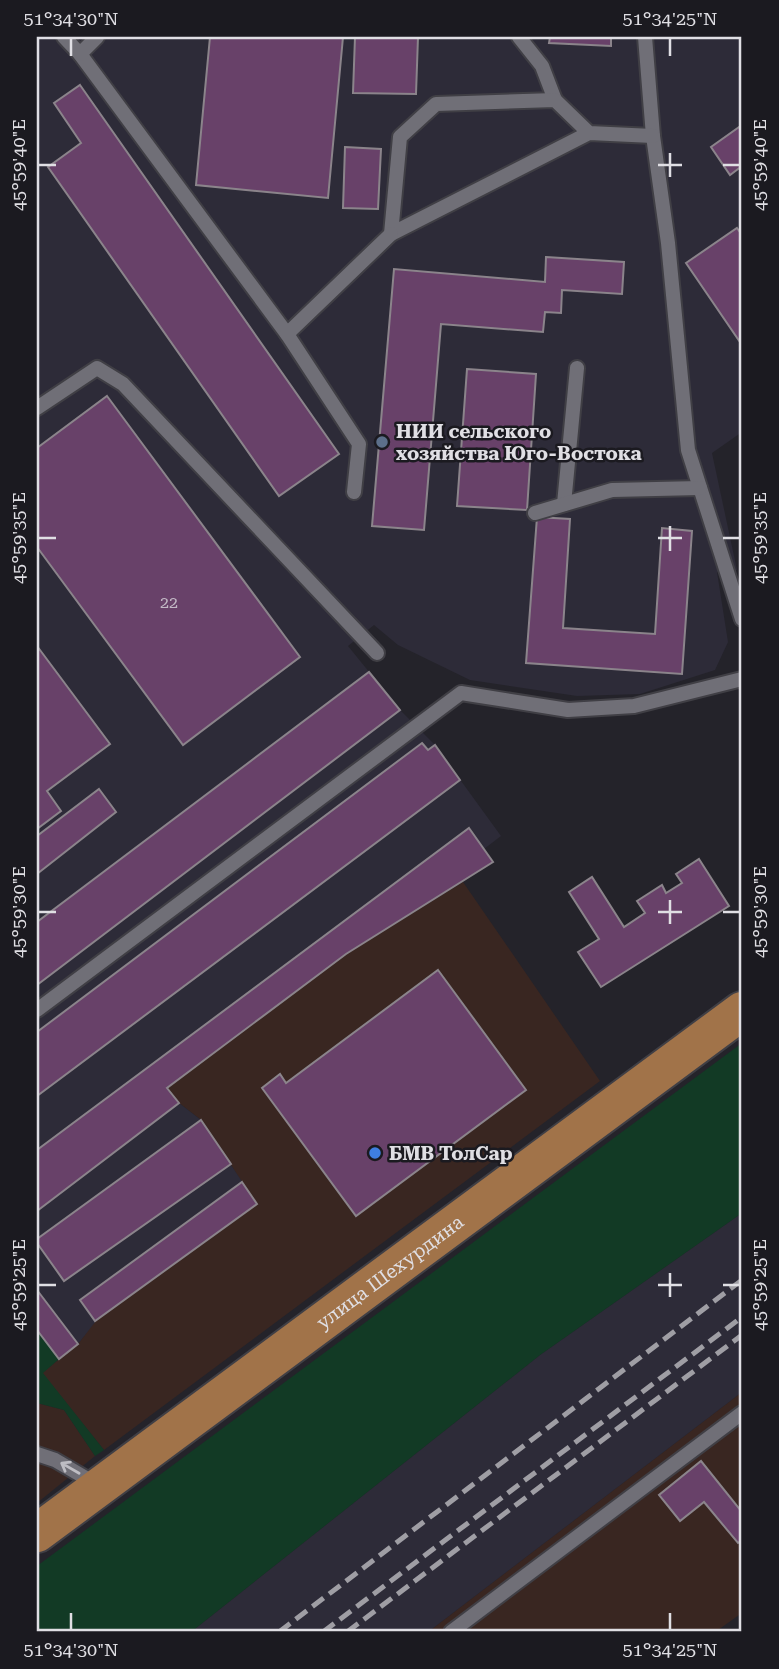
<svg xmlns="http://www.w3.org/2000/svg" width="779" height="1669" font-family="'Roboto Serif',serif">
	<rect width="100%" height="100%" fill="#24232a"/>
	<g fill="#392621">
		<path d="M463,882L600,1081L104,1450L42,1373L78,1344L95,1321L242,1182L201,1120L179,1103L167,1088L346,954Z"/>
		<path d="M742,1392V1613L715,1632H428Z"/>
		<path d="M37,1403L64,1410L95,1456L37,1503Z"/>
	</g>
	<g fill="#2d2b38">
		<path d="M37,37H742V432L712,453L737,570L717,572L728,642L715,670L640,694L577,696L470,680L398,645L374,625L348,646L400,710L435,745L501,836L484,849L493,862L346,954L167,1088L179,1103L201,1120L257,1204L96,1321L78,1344L59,1359L37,1330Z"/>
		<path d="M742,1213V1392L428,1632H191L540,1355Z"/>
	</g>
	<g fill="#123a25">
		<path d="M742,1043V1213L540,1355L191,1632H37V1566Z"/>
		<path d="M37,1330L59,1359L43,1373L104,1450L95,1456L64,1410L37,1403Z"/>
	</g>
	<g fill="#684169" stroke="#8b848b" stroke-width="2">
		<path d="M210,37H343L328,198L196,185Z"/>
		<path d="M355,37H418L416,94L353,93Z"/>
		<path d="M550,37H611V46L549,43Z"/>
		<path d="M80,85L339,454L279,496L48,167L81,143L54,103Z"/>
		<path d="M742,125V166L730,175L711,147Z"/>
		<path d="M345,147L381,149L378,209L343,208Z"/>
		<path d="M737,228L742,235V345L686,263Z"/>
		<path d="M546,257L624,262L622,294L562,290L561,313L545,312L543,332L441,324L424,530L372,526L394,269L545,282Z"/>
		<path d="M467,369L536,374L527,510L457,506Z"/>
		<path d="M107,396L300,657L183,745L37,547V448Z"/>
		<path d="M537,517L570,519L563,628L655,634L662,528L692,531L682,674L526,663Z"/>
		<path d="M37,646L110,744L47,791L61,811L37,829Z"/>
		<path d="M369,672L400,710L37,985V922Z"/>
		<path d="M422,743L428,750L435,745L460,780L37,1096V1032Z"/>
		<path d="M99,789L116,812L37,874V836Z"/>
		<path d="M469,828L493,862L346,954L167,1088L179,1103L37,1211V1150Z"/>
		<path d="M699,859L729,906L601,987L578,952L599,939L569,892L592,877L624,927L645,913L637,901L662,885L666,893L682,883L676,874Z"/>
		<path d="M438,970L526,1090L356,1216L262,1088L280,1074L286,1083Z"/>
		<path d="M201,1120L231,1164L64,1281L37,1243V1239Z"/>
		<path d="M242,1182L257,1204L95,1321L80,1300Z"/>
		<path d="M37,1290L78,1344L59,1359L37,1330Z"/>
		<path d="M701,1461L742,1512V1540L738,1543L704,1502L680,1521L659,1495Z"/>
	</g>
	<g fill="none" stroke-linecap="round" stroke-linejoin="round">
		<defs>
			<g id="lane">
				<path d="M64,37L80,54L287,334"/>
				<path d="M519,37L542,66L555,100"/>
				<path d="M645,37L653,136L668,243L688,450L742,619"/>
				<path d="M80,54L97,37"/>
				<path d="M589,133L391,234L400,137L436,104L555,100L589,133L653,136"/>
				<path d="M37,408L97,368L123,384L377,653"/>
				<path d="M354,492L359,444L287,334L391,234"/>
				<path d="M564,504L577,368"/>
				<path d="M535,513L612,490L700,488"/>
				<path d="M37,1010L461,693L568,710L634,706L742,679"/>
				<path d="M37,1454L55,1460L96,1484"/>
				<path d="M451,1632L742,1413"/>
			</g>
			<g id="primary">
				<path id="s1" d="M37,1533L742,1011"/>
			</g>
		</defs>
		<use href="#lane" stroke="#403f45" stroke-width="18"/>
		<use href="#primary" stroke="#403f45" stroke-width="42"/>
		<use href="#lane" stroke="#706f77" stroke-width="14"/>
		<use href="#primary" stroke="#a17349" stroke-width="38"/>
		<g stroke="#9f9ea4" stroke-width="5" stroke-dasharray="14 7" stroke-linecap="butt">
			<path d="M279,1632L742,1280"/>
			<path d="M323,1632L742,1317"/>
			<path d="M347,1632L742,1335"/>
		</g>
	</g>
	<defs><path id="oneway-shaft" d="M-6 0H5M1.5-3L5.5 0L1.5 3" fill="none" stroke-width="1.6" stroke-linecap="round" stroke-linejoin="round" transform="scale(1.75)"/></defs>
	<use stroke="#bebdc3" href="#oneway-shaft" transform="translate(70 1468) rotate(-150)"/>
	<path fill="none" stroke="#e0dfe4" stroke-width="2.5" d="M71,38V56M670,38V56M670,153V177M38,165H56M658,165H682M723,165H740M670,526V551M38,538H56M658,538H682M723,538H740M670,900V924M38,912H56M658,912H682M723,912H740M670,1273V1297M38,1285H56M658,1285H682M723,1285H740M71,1613V1630M670,1613V1630"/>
	<circle fill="#5c6f8a" stroke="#1b1a20" stroke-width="2.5" cx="382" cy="442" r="7"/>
	<circle fill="#3f7fe0" stroke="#1b1a20" stroke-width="2.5" cx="375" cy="1153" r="7"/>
	<g text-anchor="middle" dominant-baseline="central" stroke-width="5" stroke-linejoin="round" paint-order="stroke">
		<g font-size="16" fill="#c2b8c5">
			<text x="169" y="602">22</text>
		</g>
		<g font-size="19" font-weight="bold" fill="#e0dfe4" stroke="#1b1a20" text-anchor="start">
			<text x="396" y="431">НИИ сельского<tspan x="396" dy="22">хозяйства Юго-Востока</tspan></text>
			<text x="389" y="1153">БМВ ТолСар</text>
		</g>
		<g font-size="19" fill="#e0dfe4" stroke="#1b1a20">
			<text stroke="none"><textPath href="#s1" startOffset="439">улица Шехурдина</textPath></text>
		</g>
	</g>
	<rect width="779" height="1669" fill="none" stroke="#1b1a20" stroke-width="77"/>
	<rect x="38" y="38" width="702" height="1592" fill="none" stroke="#e0dfe4" stroke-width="2.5"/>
	<g font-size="18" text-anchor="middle" fill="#e0dfe4">
		<text x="71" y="25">51°34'30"N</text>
		<text x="670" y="25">51°34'25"N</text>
		<text transform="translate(760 165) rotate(-90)" y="6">45°59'40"E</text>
		<text transform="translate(19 165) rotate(-90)" y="6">45°59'40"E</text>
		<text transform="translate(760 538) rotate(-90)" y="6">45°59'35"E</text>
		<text transform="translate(19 538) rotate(-90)" y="6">45°59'35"E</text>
		<text transform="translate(19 912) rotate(-90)" y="6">45°59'30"E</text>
		<text transform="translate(760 912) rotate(-90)" y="6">45°59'30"E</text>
		<text transform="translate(19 1285) rotate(-90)" y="6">45°59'25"E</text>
		<text transform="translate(760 1285) rotate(-90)" y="6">45°59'25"E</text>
		<text x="71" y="1656">51°34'30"N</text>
		<text x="670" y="1656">51°34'25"N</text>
	</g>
</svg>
